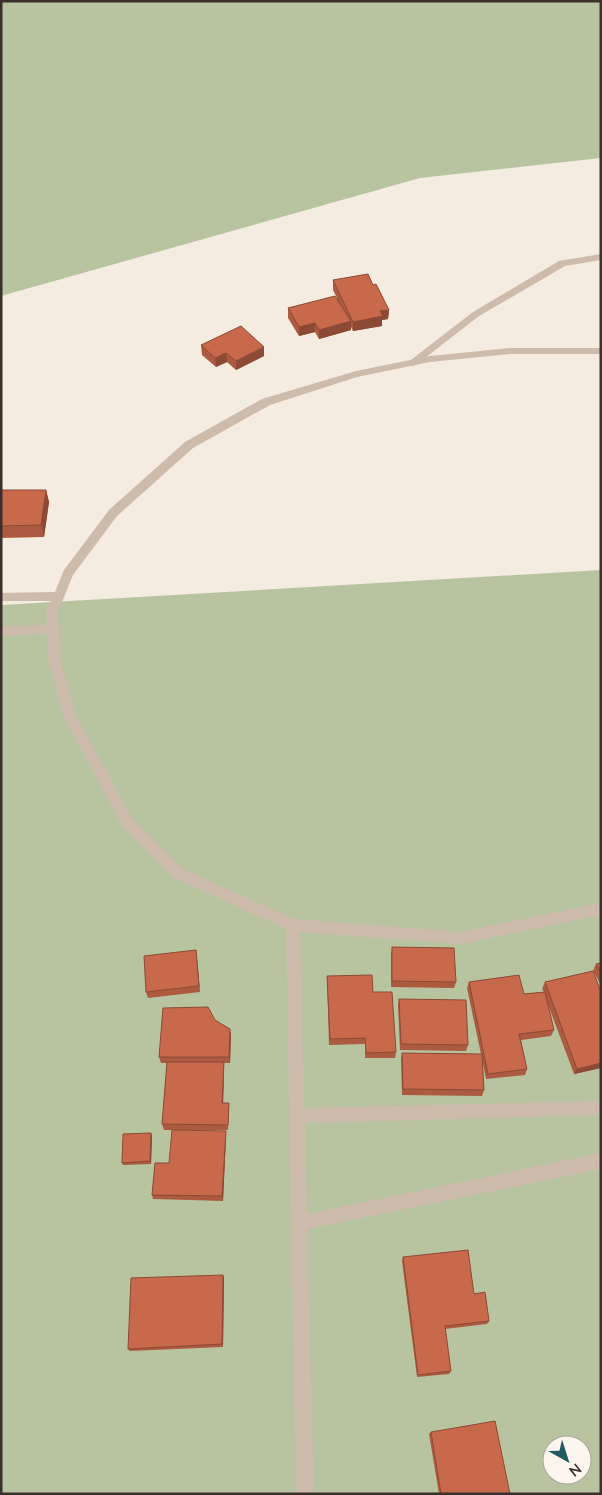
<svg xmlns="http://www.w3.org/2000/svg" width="602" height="1495" font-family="Lato,sans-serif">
	<rect width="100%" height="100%" fill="#f4ebe1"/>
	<g fill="#b8c4a0" fill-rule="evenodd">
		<path d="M1,1H601V158L420,178L1,296Z"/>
		<path d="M601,570V1494H1V605ZM552,1445H582V1475H552Z"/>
	</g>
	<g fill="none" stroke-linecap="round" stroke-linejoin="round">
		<path fill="#cdbbac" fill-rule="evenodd" d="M601,254V260L565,266L479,316L416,365L412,366L407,363L473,312L559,261Z"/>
		<path fill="#cdbbac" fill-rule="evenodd" d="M510,348H601V354H510L430,362L357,377L270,405L193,448L117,516L73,575L58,612L60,658L75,714L132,818L183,869L294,919L460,932L601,903V915L460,944L300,932L304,1108L601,1101V1115L305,1123L307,1214L601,1153V1169L307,1229L314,1494H296L286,929L173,877L122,826L63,715L48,658L47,634L1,636V626L47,625L46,612L51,601H1V593L55,592L64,570L109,510L185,442L262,399L356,371L430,356Z"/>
	</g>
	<g fill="#ac5a40">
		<path d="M333,280L373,285L389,310L388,319L382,320V326L353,331L351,327V330L319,339L315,332L299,336L288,318V308L337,298L333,290Z"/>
		<path d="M201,345L264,356L236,370L227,362L216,367L202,355Z"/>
		<path d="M1,490H46L49,502L44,537L1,538Z"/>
		<path d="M392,947L456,982L454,988L391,987V954Z"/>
		<path d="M196,950L200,992L148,998L146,992Z"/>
		<path d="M601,963V985L593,971L596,964Z"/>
		<path d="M327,976L373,992L396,1052L395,1058H365V1044L329,1045Z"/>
		<path d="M469,982L524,994L544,992L542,989L545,982L601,1068L574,1074L547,1002L554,1030L551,1036L521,1040L527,1069L525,1075L486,1079L482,1059L484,1090L482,1096L402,1095L401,1059L402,1053L481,1054L467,988Z"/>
		<path d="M399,999L468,1045L466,1051L400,1050L398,1005Z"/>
		<path d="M215,1020L231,1034L230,1063H224V1067L223,1103L229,1109L228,1130H164L162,1124L167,1063H161L159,1057Z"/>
		<path d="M151,1133L152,1136L151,1164L123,1165L122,1163Z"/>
		<path d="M226,1136L223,1201L153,1199L152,1195Z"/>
		<path d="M403,1257L474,1294L489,1321L487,1324L445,1329L451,1371L449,1374L417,1377L402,1261Z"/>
		<path d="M223,1275L224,1278L223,1347L130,1351L128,1349Z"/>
		<path d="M431,1432L510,1494H439L429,1434Z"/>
	</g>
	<g fill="#8c4a34">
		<path d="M389,310L388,319L382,320V326L353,331V322L380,311Z"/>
		<path d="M351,321V330L319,339V330Z"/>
		<path d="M315,323V332L299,336V327Z"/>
		<path d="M264,347V356L236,370V361Z"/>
		<path d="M226,353L227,362L216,367L215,358Z"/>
		<path d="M46,490L49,502L44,537L41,525Z"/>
		<path d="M196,950L197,957L200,992L199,986Z"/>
		<path d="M230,1029L231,1034L230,1063L229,1057Z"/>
		<path d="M224,1062V1067L223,1109L222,1103Z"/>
		<path d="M601,1063V1068L574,1074L577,1069Z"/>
		<path d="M226,1131V1136L223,1201L222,1196Z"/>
		<path d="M151,1133L152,1136L151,1164L150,1161Z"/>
		<path d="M223,1275L224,1278L223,1347L222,1344Z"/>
	</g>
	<g fill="#c8694b" stroke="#8c4a34">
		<path d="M368,274L373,285L376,284L389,310L380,311L383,316L353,322L333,280Z"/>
		<path d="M335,296L351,321L319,330L315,323L299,327L288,308Z"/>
		<path d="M241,326L264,347L236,361L226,353L215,358L201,345Z"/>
		<path d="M1,490H46L41,525L1,526Z"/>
		<path d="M392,947L454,948L456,982L392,981Z"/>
		<path d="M196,950L199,986L146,992L144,956Z"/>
		<path d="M601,963V972L596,964Z"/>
		<path d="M593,971L601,992V1063L577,1069L545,982Z"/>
		<path d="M372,975L373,992H392L396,1052L366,1053L365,1038L330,1039L327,976Z"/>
		<path d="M519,975L524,994L545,992L554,1030L519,1034L527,1069L488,1074L469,982Z"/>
		<path d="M399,999L466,1000L468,1045L401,1044Z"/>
		<path d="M208,1007L215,1020L230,1029L229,1057H159L163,1008Z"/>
		<path d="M402,1053L482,1054L484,1090L403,1089Z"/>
		<path d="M167,1062H224L222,1103H229L228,1125L162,1124Z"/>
		<path d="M172,1130L226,1131L222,1196L152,1195L155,1163H169Z"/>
		<path d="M151,1133L150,1161L122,1163L123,1134Z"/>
		<path d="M468,1250L474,1294L485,1292L489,1321L445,1326L451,1371L418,1375L403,1257Z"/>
		<path d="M223,1275L222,1344L128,1349L131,1278Z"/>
		<path d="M495,1421L510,1494H441L431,1432Z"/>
	</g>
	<rect width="602" height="1495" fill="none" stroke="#3b302b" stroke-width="5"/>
	<g transform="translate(567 1460) rotate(141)"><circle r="24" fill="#fbf5ee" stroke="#aea6a0"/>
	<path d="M0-4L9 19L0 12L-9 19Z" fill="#1f5a5e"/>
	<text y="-8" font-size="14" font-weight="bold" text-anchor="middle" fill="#3b302b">N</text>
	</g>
</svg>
